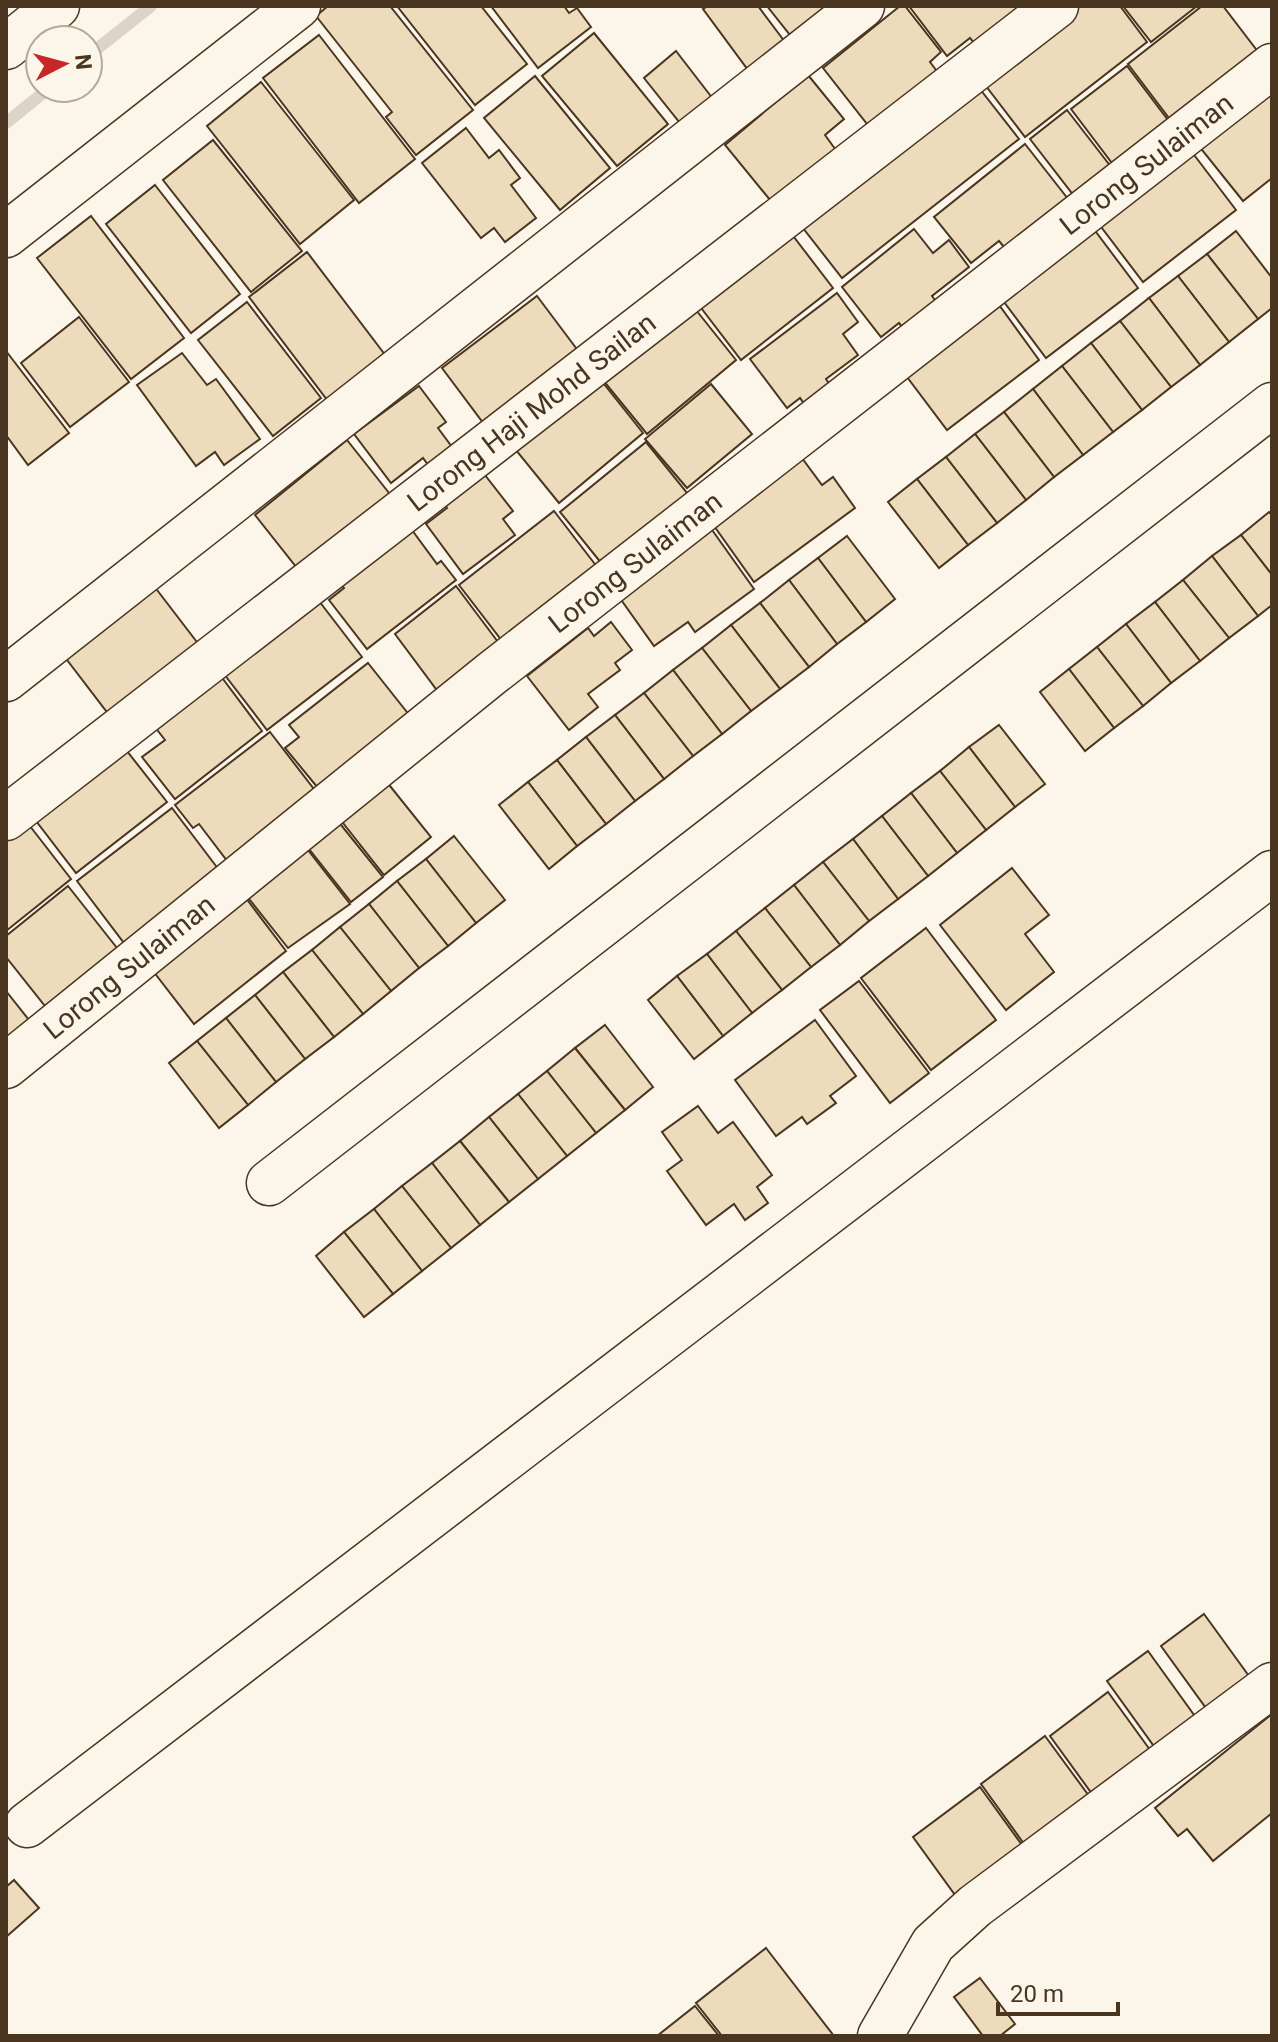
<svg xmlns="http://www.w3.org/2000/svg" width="1278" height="2042" font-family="Roboto,sans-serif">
	<rect width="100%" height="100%" fill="#fbf6e9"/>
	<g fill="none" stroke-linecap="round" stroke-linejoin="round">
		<g stroke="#dcd4c6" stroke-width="12">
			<path d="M88,56L151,6"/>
			<path d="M6,123L49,88"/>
		</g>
	</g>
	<g fill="#ecdcbc" stroke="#4a3520" stroke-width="2">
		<path d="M328,6H390L473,110L416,155L386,117L392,112L316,16Z"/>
		<path d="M397,6H481L527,64L475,105Z"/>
		<path d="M491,6H564L569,13L577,8L591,27L538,68Z"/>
		<path d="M708,6H758L788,46L751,74L703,9Z"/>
		<path d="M767,6H846L798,45Z"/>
		<path d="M900,6H905L941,52L930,62L939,74L871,129L823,68Z"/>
		<path d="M909,6H1032L978,48L970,38L947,56Z"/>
		<path d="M1070,6H1120L1147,42L1025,137L979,77Z"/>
		<path d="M1123,6H1197L1151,42Z"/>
		<path d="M1202,6H1223L1262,57L1175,126L1128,64Z"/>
		<path d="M594,33L668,124L617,166L542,76Z"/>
		<path d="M319,35L415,159L359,203L263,78Z"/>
		<path d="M676,51L720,108L688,133L644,78Z"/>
		<path d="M1127,66L1174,128L1118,171L1071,109Z"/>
		<path d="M808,75L844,119L825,135L838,153L775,206L725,145Z"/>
		<path d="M535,76L610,168L560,210L484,118Z"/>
		<path d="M1272,78V178L1243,201L1194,140Z"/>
		<path d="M261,82L354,200L300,244L207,126Z"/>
		<path d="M976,84L1019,139L842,278L799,223Z"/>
		<path d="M1067,110L1115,172L1078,201L1030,139Z"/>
		<path d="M466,128L489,158L499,150L520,178L511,185L536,218L505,242L494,228L481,238L422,163Z"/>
		<path d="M213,140L302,251L251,292L163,180Z"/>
		<path d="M1185,143L1236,210L1143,282L1092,215Z"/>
		<path d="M1025,144L1072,204L1010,254L999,241L971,263L934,217Z"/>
		<path d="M155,185L240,294L191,333L106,224Z"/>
		<path d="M91,216L184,338L131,379L37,258Z"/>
		<path d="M1087,220L1138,288L1046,358L995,290Z"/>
		<path d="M787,228L833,288L741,360L695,300Z"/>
		<path d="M914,229L933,253L949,240L969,267L932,296L941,308L908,334L899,323L881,337L842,287Z"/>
		<path d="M1236,231L1272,278V308L1258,319L1207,254Z"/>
		<path d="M307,252L389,360L331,405L249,297Z"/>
		<path d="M1207,254L1258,319L1229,342L1178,276Z"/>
		<path d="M1178,276L1229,342L1200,365L1149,298Z"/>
		<path d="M837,293L858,322L843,334L858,355L826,379L834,391L809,411L800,398L787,408L750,359Z"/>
		<path d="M537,296L579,352L484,424L442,368Z"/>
		<path d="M994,298L1039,360L947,430L901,369Z"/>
		<path d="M1149,298L1200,365L1171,387L1120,321Z"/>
		<path d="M247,302L321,398L273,436L198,340Z"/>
		<path d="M692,305L736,360L647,434L602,379Z"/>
		<path d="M79,317L129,382L70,427L21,363Z"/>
		<path d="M1120,321L1171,387L1142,410L1091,343Z"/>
		<path d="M1091,343L1142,410L1113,432L1062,366Z"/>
		<path d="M6,351L69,433L28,465L6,435Z"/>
		<path d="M182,353L207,385L216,379L260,439L224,465L215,452L196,466L137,385Z"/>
		<path d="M1062,366L1113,432L1083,455L1033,389Z"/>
		<path d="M600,379L643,433L559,503L515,449Z"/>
		<path d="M711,384L752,434L687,488L645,439Z"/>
		<path d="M419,386L446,422L438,428L455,451L431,469L423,458L391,483L354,434Z"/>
		<path d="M1033,389L1083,455L1054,477L1004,412Z"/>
		<path d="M1004,412L1054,477L1026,500L975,434Z"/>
		<path d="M975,434L1026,500L997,523L946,457Z"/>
		<path d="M347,440L393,498L301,573L255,515Z"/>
		<path d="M646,442L692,499L606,569L560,512Z"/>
		<path d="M796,450L822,485L833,477L855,508L754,582L707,516Z"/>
		<path d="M946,457L997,523L968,545L917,479Z"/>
		<path d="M481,470L513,511L503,519L515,535L463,574L426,524L447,508L442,499Z"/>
		<path d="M917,479L968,545L939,568L888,502Z"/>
		<path d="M554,511L601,572L506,646L459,585Z"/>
		<path d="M1269,512L1272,515V575L1241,535Z"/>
		<path d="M705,520L754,589L695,632L688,622L654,646L612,587Z"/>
		<path d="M409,526L437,564L441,561L456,580L367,649L329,600L344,588L339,581Z"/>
		<path d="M1241,535L1272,575V605L1258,616L1212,556Z"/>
		<path d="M847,536L895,599L866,622L818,558Z"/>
		<path d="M1212,556L1258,616L1229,638L1183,580Z"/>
		<path d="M818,558L866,622L837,644L789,580Z"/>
		<path d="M789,580L837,644L809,667L760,603Z"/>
		<path d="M1183,580L1229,638L1200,661L1155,602Z"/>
		<path d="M154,586L203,650L113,720L64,656Z"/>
		<path d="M456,586L504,650L442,697L395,634Z"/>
		<path d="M319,601L362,657L267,730L224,674Z"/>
		<path d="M1155,602L1200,661L1171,683L1126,624Z"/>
		<path d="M760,603L809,667L780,689L731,625Z"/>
		<path d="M611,622L632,650L615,663L620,670L588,694L598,707L569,730L527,676L588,628L594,636Z"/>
		<path d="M1126,624L1171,683L1143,706L1097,647Z"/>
		<path d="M731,625L780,689L751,711L702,648Z"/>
		<path d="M1097,647L1143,706L1114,728L1069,669Z"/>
		<path d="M702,648L751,711L722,734L673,670Z"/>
		<path d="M368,663L410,716L318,788L285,748L299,737L289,725Z"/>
		<path d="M1069,669L1114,728L1085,751L1040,692Z"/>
		<path d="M673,670L722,734L693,756L644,693Z"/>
		<path d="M217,671L262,731L175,799L142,757L165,740L151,722Z"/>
		<path d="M644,693L693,756L664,779L615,715Z"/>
		<path d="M615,715L664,779L635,801L586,737Z"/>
		<path d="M999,725L1045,784L1015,807L969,747Z"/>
		<path d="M270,732L317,793L228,862L199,824L193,828L175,805Z"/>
		<path d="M586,737L635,801L606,824L557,760Z"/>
		<path d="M123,746L167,802L76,873L33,817Z"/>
		<path d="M969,747L1015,807L986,830L940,771Z"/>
		<path d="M557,760L606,824L577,846L528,782Z"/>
		<path d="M378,771L431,837L384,875L332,809Z"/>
		<path d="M940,771L986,830L957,853L911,793Z"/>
		<path d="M528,782L577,846L549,869L499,805Z"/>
		<path d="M911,793L957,853L928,876L882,816Z"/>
		<path d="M172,808L219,870L124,943L77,881Z"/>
		<path d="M329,810L383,877L351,902L298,835Z"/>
		<path d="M882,816L928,876L898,899L853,839Z"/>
		<path d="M26,821L71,879L6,931V837Z"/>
		<path d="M297,836L350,904L288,948L238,885Z"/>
		<path d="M454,836L505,900L476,923L426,859Z"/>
		<path d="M853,839L898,899L869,921L823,862Z"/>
		<path d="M426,859L476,923L448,946L397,881Z"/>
		<path d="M823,862L869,921L840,945L794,885Z"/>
		<path d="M1012,868L1049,915L1025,934L1054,972L1006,1010L940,925Z"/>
		<path d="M397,881L448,946L419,968L369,904Z"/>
		<path d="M236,885L286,951L194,1024L143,958Z"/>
		<path d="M794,885L840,945L811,967L765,908Z"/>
		<path d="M68,886L117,948L45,1006L6,957V936Z"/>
		<path d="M369,904L419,968L391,991L340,927Z"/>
		<path d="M765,908L811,967L782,990L736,931Z"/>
		<path d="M340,927L391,991L363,1014L312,950Z"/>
		<path d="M926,928L996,1020L931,1070L861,978Z"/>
		<path d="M736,931L782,990L752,1013L707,954Z"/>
		<path d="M312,950L363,1014L334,1037L283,972Z"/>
		<path d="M707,954L752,1013L723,1036L677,976Z"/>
		<path d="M283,972L334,1037L305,1059L255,995Z"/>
		<path d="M677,976L723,1036L694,1059L648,1000Z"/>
		<path d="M859,981L929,1073L890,1103L820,1010Z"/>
		<path d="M6,991L29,1020L6,1038Z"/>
		<path d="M255,995L305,1059L276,1082L226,1018Z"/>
		<path d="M226,1018L276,1082L248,1105L197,1041Z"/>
		<path d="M815,1020L856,1076L830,1096L836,1103L807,1124L802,1117L776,1136L735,1080Z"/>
		<path d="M605,1025L653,1087L625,1110L575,1048Z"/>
		<path d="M197,1041L248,1105L219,1128L169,1063Z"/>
		<path d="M575,1048L625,1110L596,1133L547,1071Z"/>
		<path d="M547,1071L596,1133L567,1156L518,1094Z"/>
		<path d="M518,1094L567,1156L538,1179L489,1117Z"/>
		<path d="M698,1106L718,1133L733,1122L772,1175L757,1187L768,1203L745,1220L734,1204L706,1225L667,1171L682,1160L662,1132Z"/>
		<path d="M489,1117L538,1179L509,1202L460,1141Z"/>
		<path d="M460,1141L509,1202L480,1225L432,1163Z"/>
		<path d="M432,1163L480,1225L451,1248L402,1186Z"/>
		<path d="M402,1186L451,1248L422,1271L374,1209Z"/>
		<path d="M374,1209L422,1271L393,1294L344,1232Z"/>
		<path d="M344,1232L393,1294L364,1317L316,1256Z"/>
		<path d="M1204,1614L1254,1683L1211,1715L1161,1646Z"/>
		<path d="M1148,1651L1202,1726L1161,1756L1107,1681Z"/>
		<path d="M1108,1692L1153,1754L1095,1798L1050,1736Z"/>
		<path d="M1272,1714V1813L1213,1861L1187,1829L1178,1836L1155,1808Z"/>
		<path d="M1045,1736L1092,1800L1027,1848L981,1784Z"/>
		<path d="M980,1787L1030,1856L963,1906L913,1837Z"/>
		<path d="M14,1880L39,1908L6,1937V1887Z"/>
		<path d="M766,1948L834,2036H722L696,2003Z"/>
		<path d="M980,1978L1015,2024L1000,2036H983L954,1997Z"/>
		<path d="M695,2006L719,2036H657Z"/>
	</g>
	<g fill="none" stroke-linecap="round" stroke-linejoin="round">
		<defs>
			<g id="minor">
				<path d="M6,47L57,6"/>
				<path d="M6,235L298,6"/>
				<path d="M6,679L862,6"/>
				<path id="s1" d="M6,818L1056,6"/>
				<path id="s2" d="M6,1066L491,674L1272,66"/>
				<path d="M269,1183L1272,405"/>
				<path d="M27,1825L1272,873"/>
				<path d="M880,2036L933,1944L975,1906L1272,1685"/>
			</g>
		</defs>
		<use href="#minor" stroke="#4a3520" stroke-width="47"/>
		<use href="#minor" stroke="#fbf6e9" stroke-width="44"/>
	</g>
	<g text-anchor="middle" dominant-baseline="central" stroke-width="6" stroke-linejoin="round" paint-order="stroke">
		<g font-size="28" fill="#4a3520" stroke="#fbf6e9">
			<text stroke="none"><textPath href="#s2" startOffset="1454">Lorong Sulaiman</textPath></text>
			<text stroke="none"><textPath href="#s1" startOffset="664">Lorong Haji Mohd Sailan</textPath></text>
			<text stroke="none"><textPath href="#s2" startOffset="806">Lorong Sulaiman</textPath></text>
			<text stroke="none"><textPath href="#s2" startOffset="158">Lorong Sulaiman</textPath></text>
		</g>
	</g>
	<rect width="1278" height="2042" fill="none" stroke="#4a3520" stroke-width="16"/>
	<g transform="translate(64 64) rotate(84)"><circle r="38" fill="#fbf6e9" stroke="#b4a999" stroke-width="2"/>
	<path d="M0-6L14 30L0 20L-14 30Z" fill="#c62828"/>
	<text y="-12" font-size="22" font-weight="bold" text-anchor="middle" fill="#4a3520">N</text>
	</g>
	<path d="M998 2002v12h120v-12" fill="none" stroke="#4a3520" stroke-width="4"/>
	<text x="1010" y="2002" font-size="24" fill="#4a3520" stroke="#fbf6e9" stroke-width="6" paint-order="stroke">20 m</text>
</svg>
